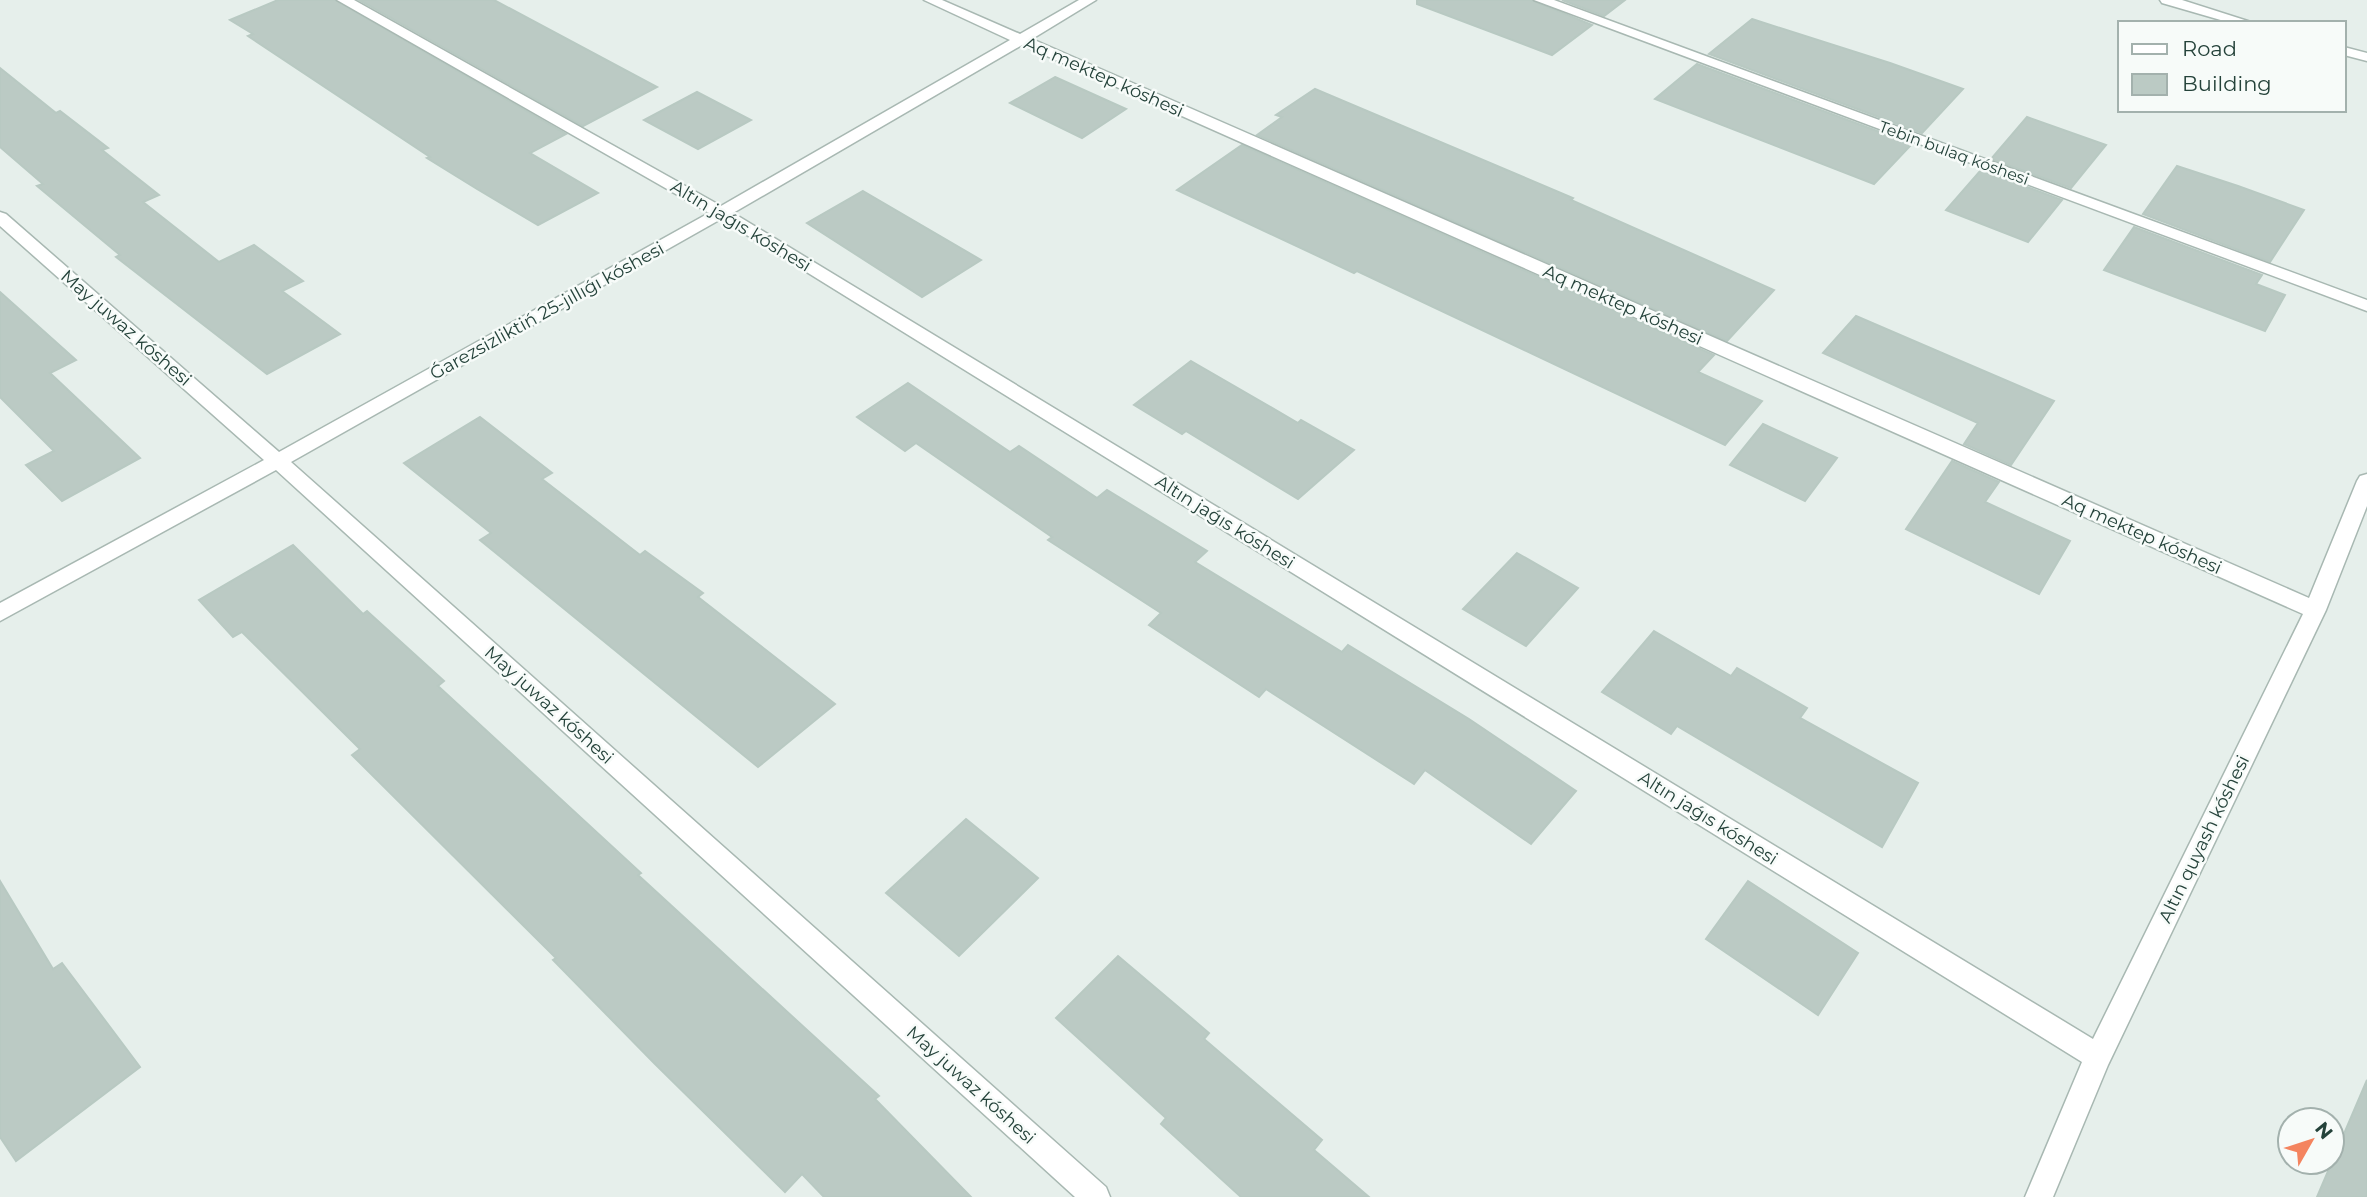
<svg xmlns="http://www.w3.org/2000/svg" width="2367" height="1197" font-family="Montserrat,sans-serif">
	<rect width="100%" height="100%" fill="#e6efeb"/>
	<g fill="#bbcac4" stroke="#b8c9c2" stroke-width="2">
		<path d="M278,0H335L566,134L530,153L598,193L538,225L477,189L427,158L430,157L248,36L253,34L230,20Z"/>
		<path d="M359,0H494L657,87L583,126Z"/>
		<path d="M1417,0H1531L1592,25L1552,55L1417,4Z"/>
		<path d="M1562,0H1625L1604,16Z"/>
		<path d="M1752,19L1890,63L1963,89L1922,133L1709,54Z"/>
		<path d="M1697,64L1912,144L1874,184L1655,99Z"/>
		<path d="M0,68L56,113L60,111L108,148L102,150L159,195L143,202L219,262L254,245L303,281L282,291L340,334L267,374L116,257L120,255L37,186L43,184L0,147Z"/>
		<path d="M1055,77L1126,109L1082,138L1010,103Z"/>
		<path d="M1315,89L1573,198L1571,200L1774,290L1727,341L1257,135L1282,117L1276,115Z"/>
		<path d="M697,92L751,120L698,149L644,120Z"/>
		<path d="M2027,117L2106,145L2071,188L1991,159Z"/>
		<path d="M1242,145L1714,355L1698,372L1762,401L1725,445L1357,271L1354,273L1177,190Z"/>
		<path d="M2177,166L2238,186L2304,210L2270,262L2143,214Z"/>
		<path d="M1981,170L2062,200L2028,242L1946,210Z"/>
		<path d="M863,191L981,260L922,297L807,223Z"/>
		<path d="M2134,227L2262,275L2256,284L2285,295L2265,331L2104,270Z"/>
		<path d="M0,292L76,360L50,373L140,458L62,501L26,465L54,451L0,397Z"/>
		<path d="M1856,316L1956,359L2054,401L2011,465L1964,444L1978,423L1823,353Z"/>
		<path d="M1191,361L1298,423L1301,420L1354,450L1298,499L1186,431L1182,434L1134,405Z"/>
		<path d="M908,383L1010,452L1019,446L1097,498L1107,490L1207,551L1195,562L1342,652L1348,645L1469,719L1576,791L1531,844L1425,770L1414,784L1266,689L1259,697L1149,625L1161,613L1048,540L1052,537L916,443L905,451L857,417Z"/>
		<path d="M480,417L552,473L542,479L640,555L645,551L703,593L698,597L835,704L758,767L480,540L491,533L404,463Z"/>
		<path d="M1763,424L1837,458L1805,501L1730,465Z"/>
		<path d="M1952,461L1999,482L1985,502L2070,541L2039,594L1906,529Z"/>
		<path d="M293,545L363,614L367,611L444,681L438,686L641,873L638,875L879,1096L875,1099L971,1197H824L802,1174L785,1192L655,1064L553,960L556,958L352,755L360,749L242,632L233,637L199,600Z"/>
		<path d="M1517,553L1578,588L1526,646L1463,609Z"/>
		<path d="M1654,631L1731,676L1737,668L1807,708L1800,718L1918,783L1882,847L1677,726L1671,734L1602,692Z"/>
		<path d="M966,819L1038,878L959,956L886,893Z"/>
		<path d="M0,881L53,969L62,963L140,1067L16,1161L0,1137Z"/>
		<path d="M1748,881L1858,953L1818,1015L1706,939Z"/>
		<path d="M1118,956L1209,1033L1204,1039L1322,1140L1314,1150L1369,1197H1241L1161,1124L1166,1118L1056,1018Z"/>
		<path d="M2367,1080V1197H2317Z"/>
	</g>
	<g fill="none" stroke-linecap="round" stroke-linejoin="round">
		<defs>
			<g id="minor">
				<path d="M337,0H354L721,206L1010,40L924,0H942L1020,34L1079,0H1096L1032,39L2309,598L2357,481L2360,476L2367,474V506L2326,610L2108,1065L2053,1197H2025L2082,1062L721,219L291,462L1106,1187L1110,1197H1075L276,470L0,621V603L264,460L0,226V212L6,214L279,452L709,213ZM1022,45L2303,614L2093,1039L733,213Z"/>
				<path d="M1534,0H1554L2367,300V311Z"/>
				<path d="M2160,0H2182L2254,23H2231L2162,3Z"/>
				<path d="M2344,47L2367,53V61L2344,55Z"/>
			</g>
		</defs>
		<use href="#minor" stroke="#a8b8b2" stroke-width="3"/>
		<use href="#minor" fill="#fff" fill-rule="evenodd"/>
	</g>
	<g text-anchor="middle" dominant-baseline="central" stroke-width="5" stroke-linejoin="round" paint-order="stroke">
		<g font-size="16" fill="#24423a" stroke="#f7fbf9">
			<text transform="translate(1954 153) rotate(20)">Tebin bulaq kóshesi</text>
		</g>
		<g font-size="18" fill="#24423a" stroke="#f7fbf9">
			<text transform="translate(1104 77) rotate(24)">Aq mektep kóshesi</text>
			<text transform="translate(741 226) rotate(31)">Altın jaǵıs kóshesi</text>
			<text transform="translate(1623 305) rotate(24)">Aq mektep kóshesi</text>
			<text transform="translate(547 311) rotate(-29)">Ǵarezsizliktiń 25-jıllıǵı kóshesi</text>
			<text transform="translate(126 328) rotate(41)">May juwaz kóshesi</text>
			<text transform="translate(1225 522) rotate(32)">Altın jaǵıs kóshesi</text>
			<text transform="translate(2142 534) rotate(24)">Aq mektep kóshesi</text>
			<text transform="translate(549 705) rotate(42)">May juwaz kóshesi</text>
			<text transform="translate(1708 818) rotate(32)">Altın jaǵıs kóshesi</text>
			<text transform="translate(2204 839) rotate(-64)">Altın quyash kóshesi</text>
			<text transform="translate(971 1085) rotate(42)">May juwaz kóshesi</text>
		</g>
	</g>
	<rect x="2118" y="21" width="228" height="91" fill="#f7fbf9" stroke="#a3b1ad" stroke-width="2"/>
	<rect x="2132" y="44" width="35" height="10" fill="#ffffff" stroke="#a3b1ad" stroke-width="2"/>
	<text x="2182" y="56" font-size="21" fill="#24423a">Road</text>
	<rect x="2132" y="74" width="35" height="21" fill="#bbcac4" stroke="#a3b1ad" stroke-width="2"/>
	<text x="2182" y="91" font-size="21" fill="#24423a">Building</text>
	<g transform="translate(2311 1141) rotate(51)"><circle r="33" fill="#f7fbf9" stroke="#a3b1ad" stroke-width="2"/>
	<path d="M0-5L12 26L0 18L-12 26Z" fill="#f4845f"/>
	<text y="-10" font-size="19" font-weight="bold" text-anchor="middle" fill="#24423a">N</text>
	</g>
</svg>
